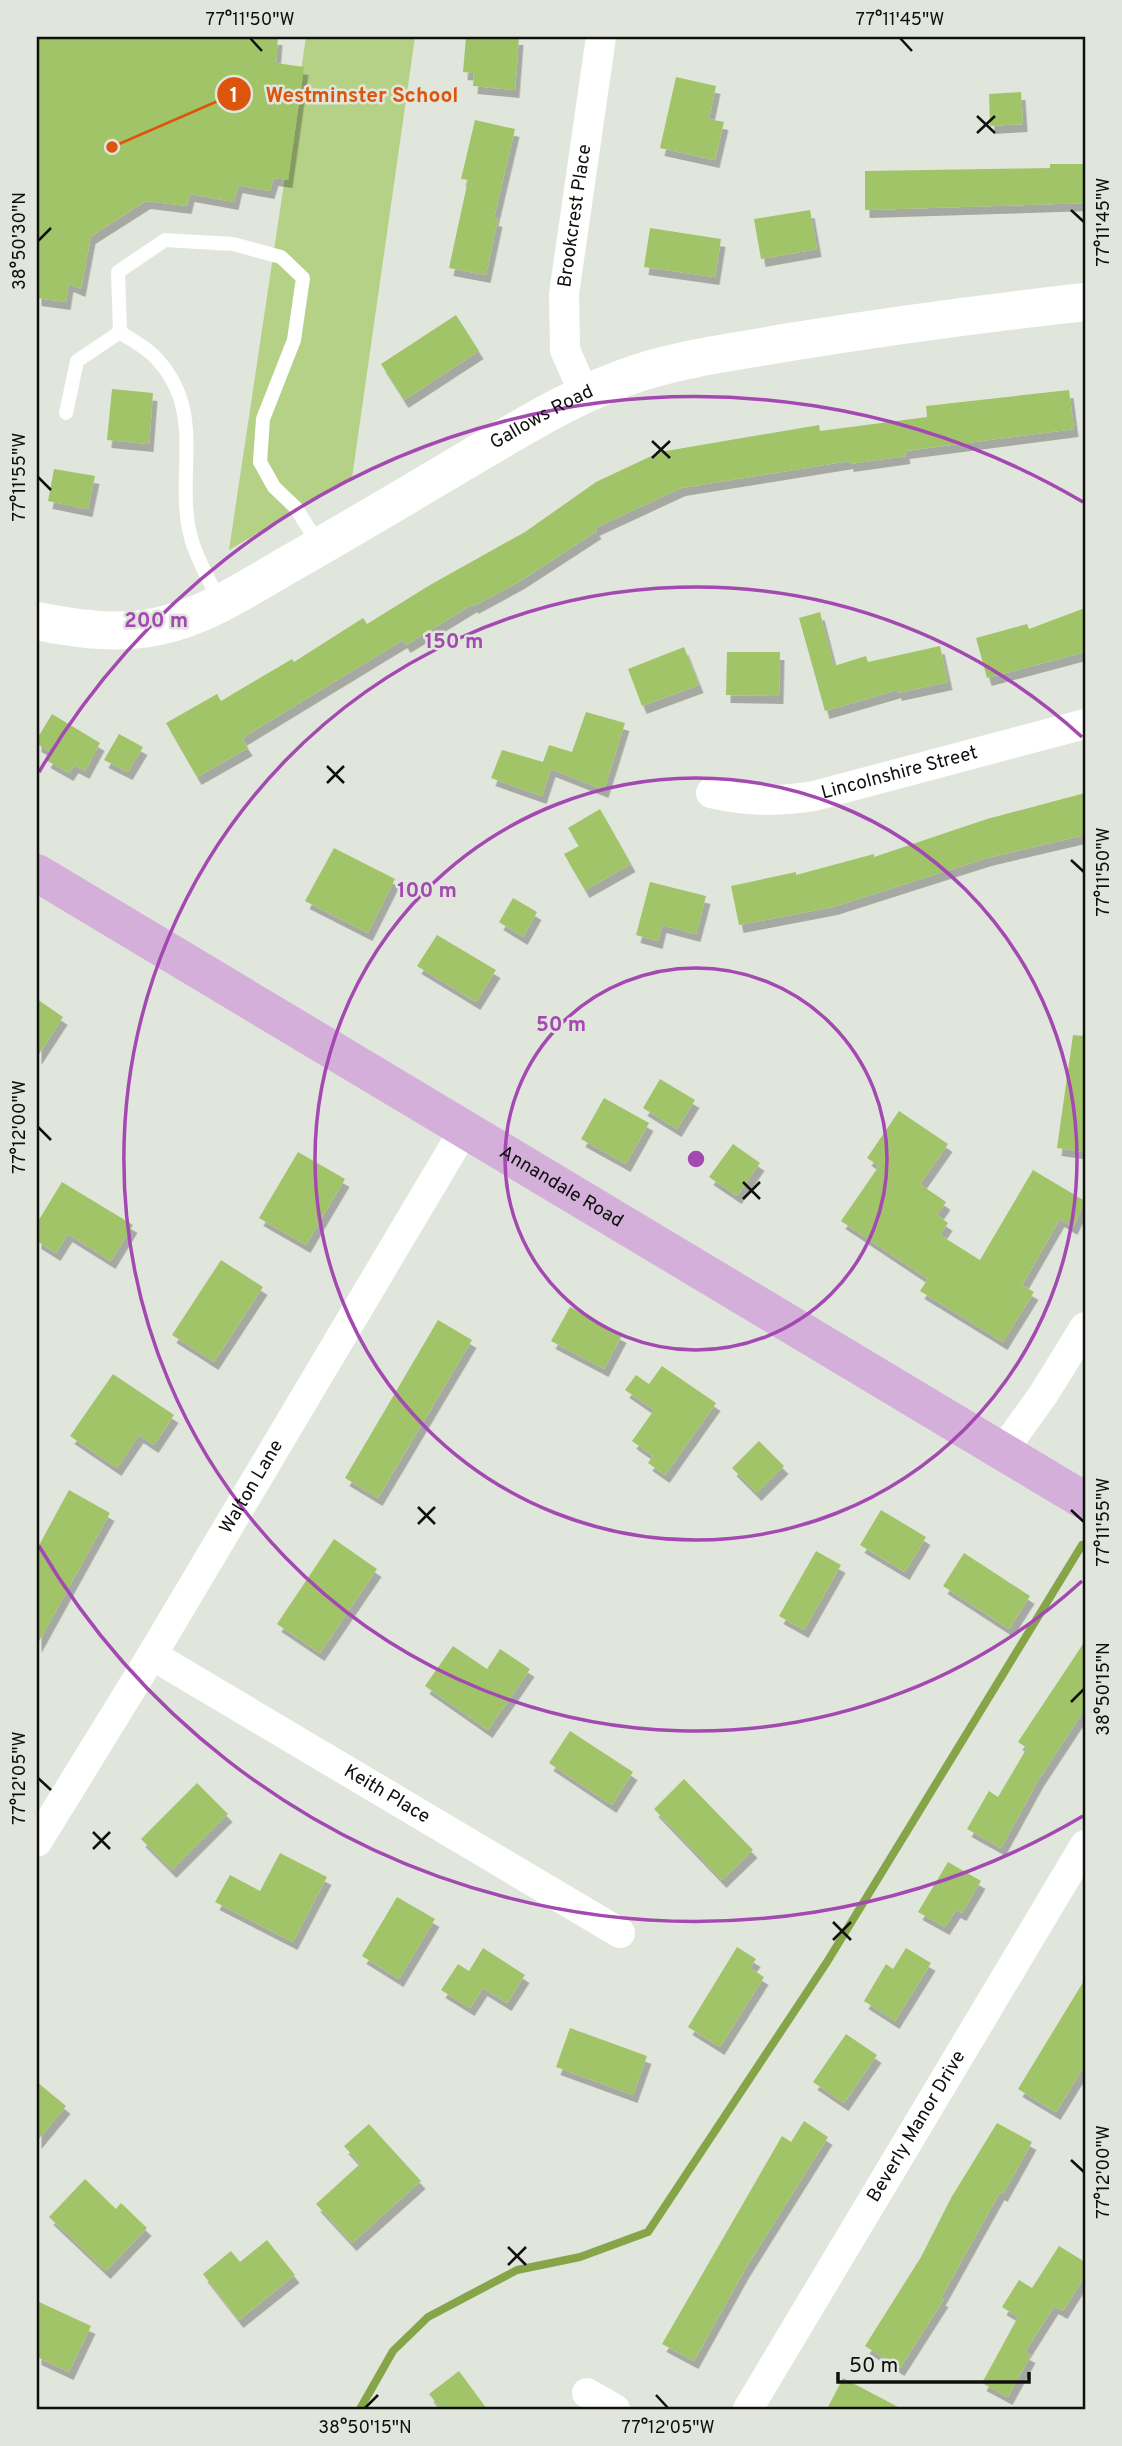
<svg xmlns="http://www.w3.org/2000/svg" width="1122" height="2446" font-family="Overpass,sans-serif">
	<defs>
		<filter id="shadow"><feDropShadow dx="4.5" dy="8" stdDeviation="0" flood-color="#0004"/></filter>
	</defs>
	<rect width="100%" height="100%" fill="#e1e6dc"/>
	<path fill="#b5d186" d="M306,37H415L352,478L229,550Z"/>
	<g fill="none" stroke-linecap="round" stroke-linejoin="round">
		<path stroke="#86a549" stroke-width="8" d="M360,2409L393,2351L428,2317L517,2270L580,2257L648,2232L827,1962L1082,1545"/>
	</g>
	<g fill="#a2c467" filter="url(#shadow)">
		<path d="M37,37H278L276,63L304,67L288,180L274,178L270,191L238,185L234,202L190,194L187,206L146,201L91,236L81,289L69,284L66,302L37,298Z"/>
		<path d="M466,37H519L515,90L473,86L474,73L463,72Z"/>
		<path d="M676,77L716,86L709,119L724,122L715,160L660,148Z"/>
		<path d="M1021,92L1023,124L990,126L989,94Z"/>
		<path d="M475,120L515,129L494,218L498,219L486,275L449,268L468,180L461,179Z"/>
		<path d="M1050,164H1085V203L865,210V171L1050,168Z"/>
		<path d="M810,210L817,249L761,259L754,219Z"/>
		<path d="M650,228L721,239L715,277L644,267Z"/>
		<path d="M456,315L479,351L404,400L381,364Z"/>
		<path d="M112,389L153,393L149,444L107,440Z"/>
		<path d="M1069,390L1074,429L905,451L906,456L849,464V461L681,488L595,528L597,531L520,581L474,606L473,604L406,645L403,640L242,738L248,748L197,777L166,723L217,694L221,701L292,659L294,662L363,618L367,624L430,585L525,532L596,482L660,452L819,425L820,431L927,417L926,406Z"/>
		<path d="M54,469L95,476L88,509L48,501Z"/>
		<path d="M1085,608V652L987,678L976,638L1027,624L1029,629Z"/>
		<path d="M820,612L834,666L866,656L868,662L940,646L948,682L897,693V690L825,711L799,618Z"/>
		<path d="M684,647L699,685L642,706L628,669Z"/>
		<path d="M727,652H780L779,696L726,695Z"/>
		<path d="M586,712L625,723L604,790L551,769L542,796L491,778L502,750L543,762L549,745L572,752Z"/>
		<path d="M52,714L100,743L85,771L74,765L69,773L46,760L51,752L37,744V739Z"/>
		<path d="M119,734L143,747L128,772L104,760Z"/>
		<path d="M1085,793V835L987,858L833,907L739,925L731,886L796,872V875L874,854V857L987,819Z"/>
		<path d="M600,809L631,864L585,890L564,854L579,846L568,828Z"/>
		<path d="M334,848L395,879L368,933L305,901Z"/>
		<path d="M650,882L706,896L696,934L662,925L658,941L636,935Z"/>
		<path d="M513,898L537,912L523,937L499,922Z"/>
		<path d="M437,935L496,970L476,1002L417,966Z"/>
		<path d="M37,999L63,1017L37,1057Z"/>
		<path d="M1073,1035L1085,1036V1152L1057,1148Z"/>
		<path d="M660,1079L695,1100L677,1129L643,1108Z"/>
		<path d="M604,1098L649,1123L626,1164L581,1139Z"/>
		<path d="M899,1111L948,1144L920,1184L946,1202L937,1215L948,1223L940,1235L980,1260L1033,1170L1085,1201L1073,1227L1060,1219L1022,1285L1034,1292L1003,1342L920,1291L928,1279L841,1221L879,1166L867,1158Z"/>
		<path d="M733,1144L760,1163L737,1196L709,1177Z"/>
		<path d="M298,1152L345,1179L306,1245L259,1218Z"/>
		<path d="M62,1182L133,1225L111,1261L68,1234L56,1253L37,1241V1223Z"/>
		<path d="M221,1260L263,1287L214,1362L172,1335Z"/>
		<path d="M570,1307L622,1335L604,1369L551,1341Z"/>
		<path d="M438,1320L472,1340L378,1498L345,1478Z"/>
		<path d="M662,1366L716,1403L665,1475L648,1463L653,1456L632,1441L654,1410L625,1390L636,1375L649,1384Z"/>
		<path d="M113,1374L174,1415L154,1445L139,1435L117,1468L70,1436Z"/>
		<path d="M759,1441L784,1466L757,1493L732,1468Z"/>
		<path d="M69,1490L110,1513L37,1645V1549Z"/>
		<path d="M881,1510L926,1537L905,1572L860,1545Z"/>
		<path d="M334,1539L377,1569L320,1653L277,1624Z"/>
		<path d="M816,1551L841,1565L804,1630L779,1616Z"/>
		<path d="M964,1553L1030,1596L1009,1629L943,1586Z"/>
		<path d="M1085,1641V1709L1039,1779L1001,1848L967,1829L989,1791L998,1797L1027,1748L1018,1742Z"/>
		<path d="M453,1646L487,1669L500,1649L530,1669L488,1730L425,1686Z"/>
		<path d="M570,1731L633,1772L612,1805L549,1763Z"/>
		<path d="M684,1779L753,1850L722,1880L654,1809Z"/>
		<path d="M197,1783L228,1814L172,1870L141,1839Z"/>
		<path d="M280,1853L327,1877L293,1942L215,1902L230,1875L260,1891Z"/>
		<path d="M948,1862L981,1881L962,1913L956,1910L945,1927L918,1912Z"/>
		<path d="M397,1897L435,1919L399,1979L362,1956Z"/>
		<path d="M737,1947L756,1959L750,1968L764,1977L720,2047L688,2027Z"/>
		<path d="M483,1948L525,1975L507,2003L483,1988L470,2008L441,1990L458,1964L469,1971Z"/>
		<path d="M906,1948L931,1963L895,2021L864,2001L886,1964L893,1969Z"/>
		<path d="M1085,1979V2065L1056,2112L1018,2089Z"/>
		<path d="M570,2028L647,2056L633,2095L556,2067Z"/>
		<path d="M846,2034L877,2055L844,2103L813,2082Z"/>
		<path d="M37,2082L66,2106L37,2141Z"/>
		<path d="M804,2121L828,2137L744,2271L694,2361L662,2344L782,2136L791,2142Z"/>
		<path d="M997,2123L1032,2142L1003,2194L1000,2192L941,2298L944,2299L900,2368L865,2346L921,2257L951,2198Z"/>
		<path d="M369,2124L421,2181L352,2243L316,2204L360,2164L344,2146Z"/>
		<path d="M85,2179L116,2209L121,2203L147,2228L106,2271L49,2217Z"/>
		<path d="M267,2240L295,2275L239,2320L203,2274L231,2251L240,2262Z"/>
		<path d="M1059,2246L1085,2262V2276L1063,2311L1054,2306L1025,2352L1031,2355L1008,2397L982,2383L1018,2317L1002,2307L1019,2280L1032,2288Z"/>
		<path d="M37,2301L91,2326L69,2372L37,2357Z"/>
		<path d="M459,2371L487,2409H441L429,2394Z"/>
		<path d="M843,2378L902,2409H827Z"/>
	</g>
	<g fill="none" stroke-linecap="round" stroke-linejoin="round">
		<g stroke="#fff" stroke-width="14">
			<path d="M66,413L77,361L120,332"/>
			<path d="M220,602C210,581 197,560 191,538C174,474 208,412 155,357C146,347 131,340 120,332L118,272L165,240L233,244L281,257L303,278L294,340L263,419L260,462L274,487L296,508L319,545"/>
		</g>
		<g stroke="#fff" stroke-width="30">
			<path id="s1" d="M584,393L565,350L564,294L601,37"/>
			<path id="s2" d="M711,793C747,801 777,802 814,796L1085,724"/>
			<path d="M1002,1452L1043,1395L1085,1327"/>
			<path id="s3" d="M152,1655L620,1933"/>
			<path id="s4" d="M37,1842L152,1655L464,1130"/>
			<path d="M587,2393L615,2409"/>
			<path id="s5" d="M748,2409L1085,1845"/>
		</g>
		<path stroke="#fff" stroke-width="38" id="s6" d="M37,621C78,629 118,635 159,626C207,616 249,587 291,563C351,529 411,493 470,458C526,425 579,392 641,372C689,357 740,351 790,342C888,326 986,313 1085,302"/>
		<path stroke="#d4afda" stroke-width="38" id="s7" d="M37,873L1085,1501"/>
	</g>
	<path fill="none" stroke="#0f100d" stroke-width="2.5" d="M250,38L262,51M900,38L912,51M977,116L995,133M977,133L995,116M1071,210L1084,222M38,241L51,228M652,441L670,458M652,458L670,441M38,477L51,490M327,766L344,783M327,783L344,766M1071,860L1084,872M38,1127L51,1140M743,1182L760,1199M743,1199L760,1182M418,1507L435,1524M1071,1510L1084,1522M418,1524L435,1507M1071,1702L1084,1689M38,1778L51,1790M93,1832L110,1849M93,1849L110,1832M833,1922L851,1940M833,1940L851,1922M1071,2160L1084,2172M508,2247L526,2265M508,2265L526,2247M656,2395L668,2408M365,2408L378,2395"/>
	<g fill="none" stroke="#a448b2" stroke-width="3.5">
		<circle cx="696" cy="1159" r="191"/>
		<circle cx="696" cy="1159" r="381"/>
		<path d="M1082 1581A572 572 0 1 1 1082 737"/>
		<path d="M1083 1816A763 763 0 0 1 39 1546M39 772A763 763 0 0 1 1083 502"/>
	</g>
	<g text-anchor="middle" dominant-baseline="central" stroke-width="5" stroke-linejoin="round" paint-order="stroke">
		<g font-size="19" fill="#0f100d" stroke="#e1e6dc">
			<text stroke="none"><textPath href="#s1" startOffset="182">Brookcrest Place</textPath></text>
			<text stroke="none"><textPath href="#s6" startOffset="560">Gallows Road</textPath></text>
			<text stroke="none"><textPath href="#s2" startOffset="192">Lincolnshire Street</textPath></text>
			<text stroke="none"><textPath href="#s7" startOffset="611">Annandale Road</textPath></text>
			<text stroke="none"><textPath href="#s4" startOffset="415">Walton Lane</textPath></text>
			<text stroke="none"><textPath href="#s3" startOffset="273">Keith Place</textPath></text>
			<text stroke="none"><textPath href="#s5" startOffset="329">Beverly Manor Drive</textPath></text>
		</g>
	</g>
	<circle cx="696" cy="1159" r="10" fill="#a448b2" stroke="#e1e6dc" stroke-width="3.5"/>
	<g font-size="21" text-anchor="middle" font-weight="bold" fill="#a448b2" stroke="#e1e6dc" stroke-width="5" stroke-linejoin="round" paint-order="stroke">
		<text x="156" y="627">200 m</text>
		<text x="454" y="648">150 m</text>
		<text x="427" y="897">100 m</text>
		<text x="561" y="1031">50 m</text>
	</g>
	<path fill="none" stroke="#dd550c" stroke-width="2.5" d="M112 147L234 94"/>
	<g fill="#dd550c" stroke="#e1e6dc" stroke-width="2.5">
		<circle cx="112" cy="147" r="7"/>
		<circle cx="234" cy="94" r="18"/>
	</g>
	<g font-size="21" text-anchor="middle" font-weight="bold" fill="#fff">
		<text x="234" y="102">1</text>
	</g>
	<g font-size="21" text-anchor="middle" font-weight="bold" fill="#dd550c" stroke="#e1e6dc" stroke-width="5" stroke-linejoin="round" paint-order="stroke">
		<text x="362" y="102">Westminster School</text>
	</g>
	<rect width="1122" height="2446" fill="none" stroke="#e1e6dc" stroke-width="77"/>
	<path d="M838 2372v10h191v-10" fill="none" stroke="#0f100d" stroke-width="3.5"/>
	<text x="849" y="2372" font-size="21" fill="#0f100d" stroke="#e1e6dc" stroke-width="5" paint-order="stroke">50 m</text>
	<rect x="38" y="38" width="1046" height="2370" fill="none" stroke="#0f100d" stroke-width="2.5"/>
	<g font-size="18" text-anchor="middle" fill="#0f100d">
		<text x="250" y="25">77°11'50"W</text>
		<text x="900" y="25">77°11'45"W</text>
		<text transform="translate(1103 222) rotate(-90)" y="6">77°11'45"W</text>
		<text transform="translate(19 241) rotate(-90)" y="6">38°50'30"N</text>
		<text transform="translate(19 477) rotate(-90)" y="6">77°11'55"W</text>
		<text transform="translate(1103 872) rotate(-90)" y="6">77°11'50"W</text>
		<text transform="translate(19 1127) rotate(-90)" y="6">77°12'00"W</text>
		<text transform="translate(1103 1522) rotate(-90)" y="6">77°11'55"W</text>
		<text transform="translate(1103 1689) rotate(-90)" y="6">38°50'15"N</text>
		<text transform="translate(19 1778) rotate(-90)" y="6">77°12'05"W</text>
		<text transform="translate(1103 2172) rotate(-90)" y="6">77°12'00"W</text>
		<text x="365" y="2433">38°50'15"N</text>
		<text x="668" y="2433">77°12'05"W</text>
	</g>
</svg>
